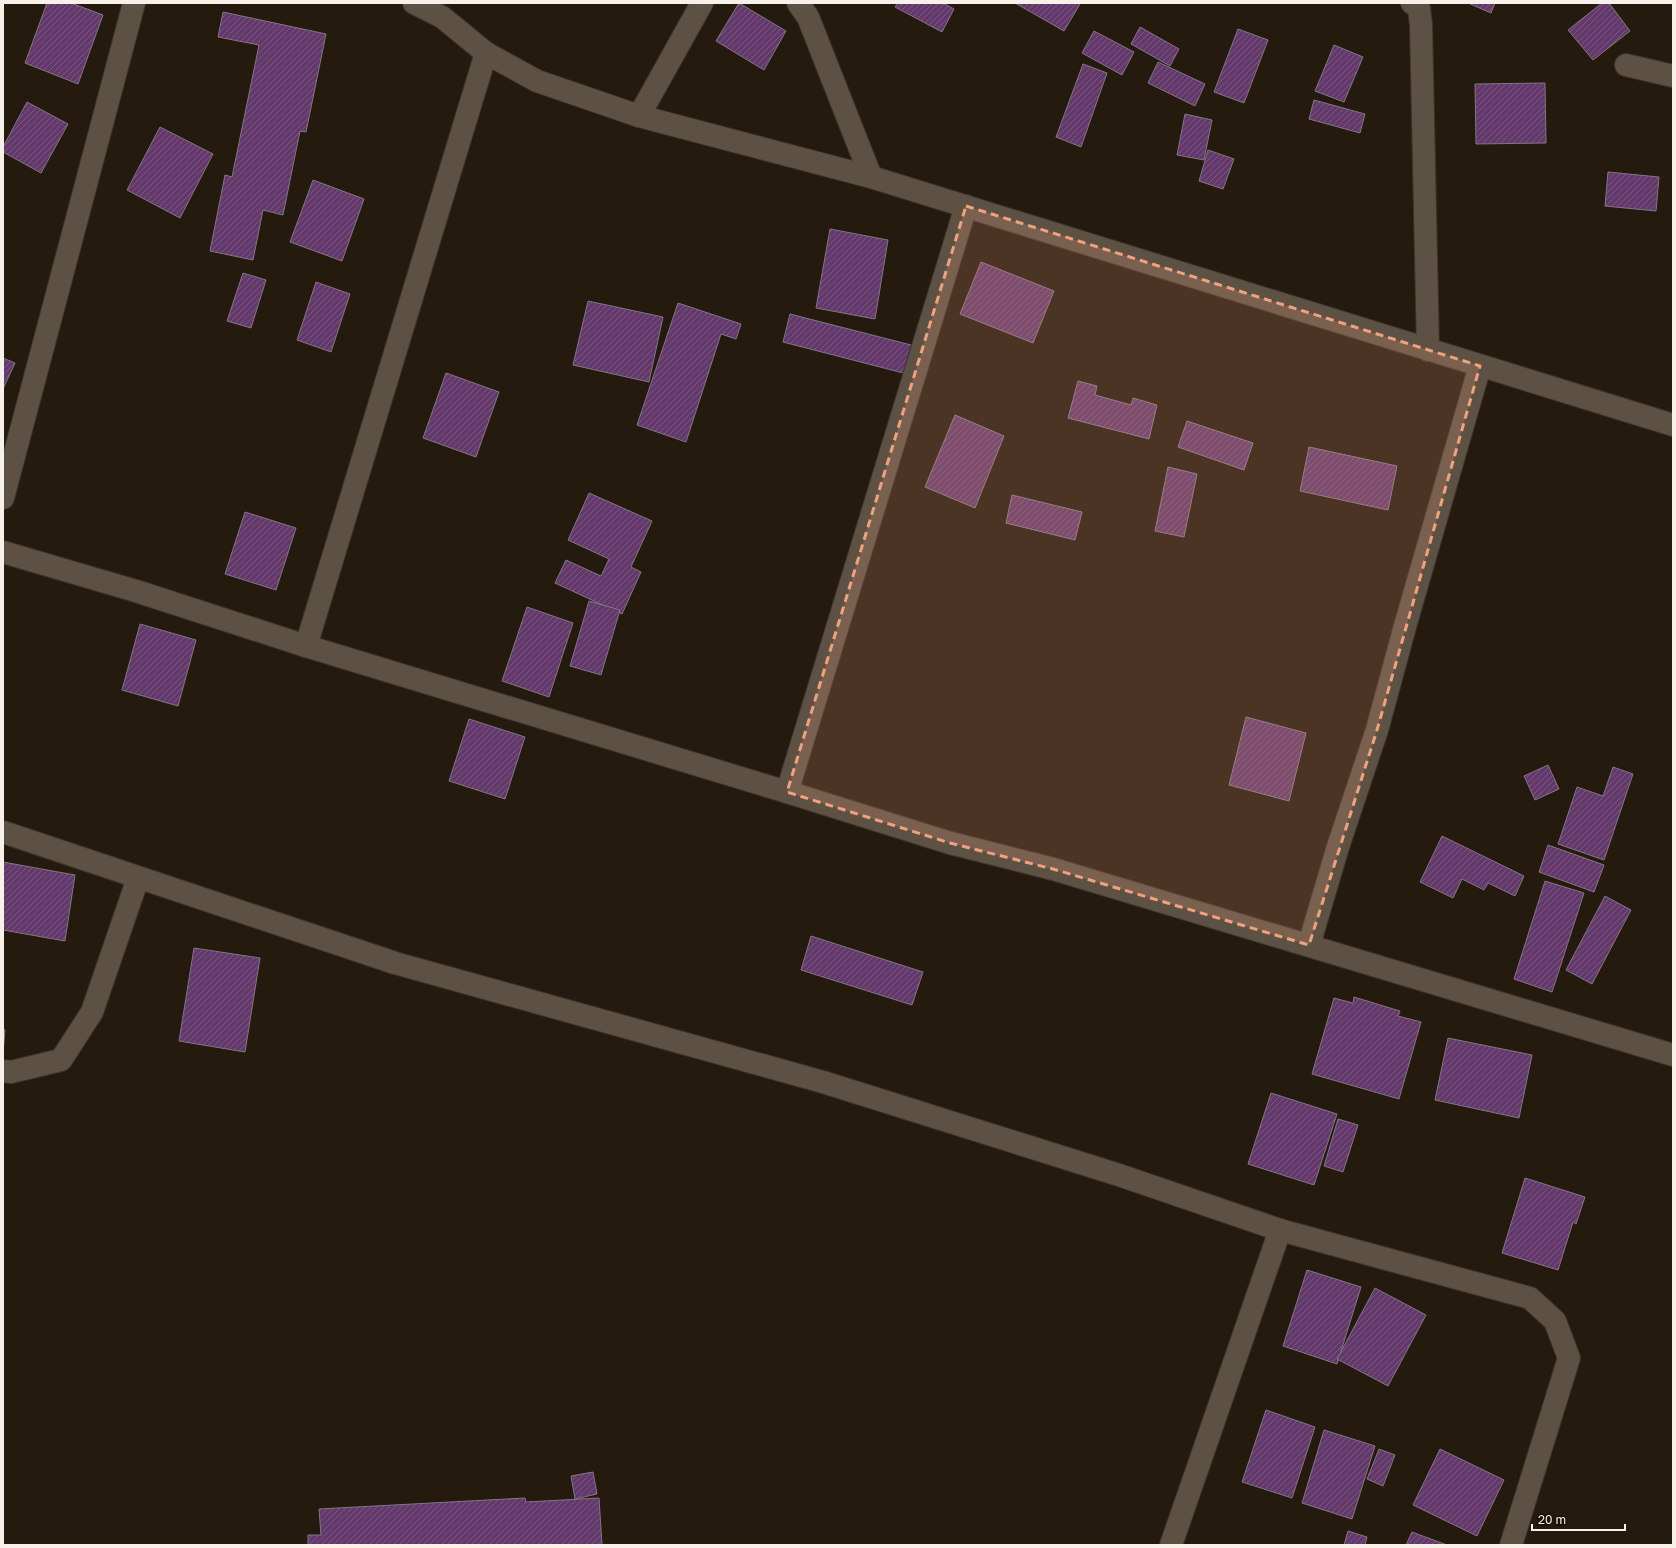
<svg xmlns="http://www.w3.org/2000/svg" width="1676" height="1548" font-family="'Golos Text',sans-serif">
	<defs>
		<pattern id="building-hatch" width="6" height="6" patternUnits="userSpaceOnUse"><rect width="6" height="6" fill="#62396a"/><path d="M-1 1l2-2M0 6l6-6M5 7l2-2" fill="none" stroke="#79567f"/></pattern>
	</defs>
	<rect width="100%" height="100%" fill="#241a0e"/>
	<g fill="url(#building-hatch)" stroke="#827684">
		<path d="M47,3H71L103,15L78,84L25,63Z"/>
		<path d="M739,3L786,31L764,70L716,41Z"/>
		<path d="M898,3H943L954,9L942,32L895,7Z"/>
		<path d="M1015,3H1079L1080,4L1064,31Z"/>
		<path d="M1468,3H1495L1491,13Z"/>
		<path d="M1602,3H1609L1630,31L1593,60L1568,30Z"/>
		<path d="M223,12L326,34L306,132L300,131L283,215L263,210L253,260L210,251L225,175L232,177L259,45L218,37Z"/>
		<path d="M1140,27L1179,49L1170,66L1131,44Z"/>
		<path d="M1238,29L1268,40L1244,103L1214,92Z"/>
		<path d="M1094,31L1134,52L1122,75L1082,53Z"/>
		<path d="M1334,45L1363,57L1344,102L1315,91Z"/>
		<path d="M1158,62L1205,84L1195,106L1148,83Z"/>
		<path d="M1083,64L1107,73L1081,147L1056,137Z"/>
		<path d="M1545,83L1546,143L1476,144L1475,84Z"/>
		<path d="M1314,100L1365,114L1360,133L1309,119Z"/>
		<path d="M27,102L68,124L41,173L3,152V147Z"/>
		<path d="M1185,114L1212,120L1204,160L1177,155Z"/>
		<path d="M160,127L213,154L180,218L127,190Z"/>
		<path d="M1208,150L1234,159L1223,189L1199,181Z"/>
		<path d="M1608,172L1659,177L1656,211L1605,206Z"/>
		<path d="M313,180L364,199L342,261L290,242Z"/>
		<path d="M830,229L888,240L875,319L816,308Z"/>
		<path d="M981,262L1054,291L1033,343L960,314Z"/>
		<path d="M243,273L266,280L251,328L227,321Z"/>
		<path d="M316,282L350,294L331,352L297,340Z"/>
		<path d="M588,301L663,317L649,382L573,365Z"/>
		<path d="M678,303L741,324L736,339L721,334L686,442L637,425Z"/>
		<path d="M790,314L915,346L907,374L783,342Z"/>
		<path d="M3,358L15,363L3,389Z"/>
		<path d="M446,373L499,392L476,457L423,438Z"/>
		<path d="M1078,381L1097,386L1095,395L1131,405L1133,398L1157,405L1149,439L1068,418Z"/>
		<path d="M955,415L1004,436L975,508L925,487Z"/>
		<path d="M1187,421L1253,443L1244,470L1178,447Z"/>
		<path d="M1309,447L1397,466L1388,510L1300,491Z"/>
		<path d="M1168,467L1197,474L1184,537L1155,531Z"/>
		<path d="M589,493L652,521L631,567L641,572L622,614L555,583L566,560L601,576L609,559L568,540Z"/>
		<path d="M1012,495L1082,512L1075,540L1006,523Z"/>
		<path d="M245,512L296,528L276,590L225,574Z"/>
		<path d="M589,601L620,610L601,675L570,666Z"/>
		<path d="M527,607L573,623L549,697L502,681Z"/>
		<path d="M140,624L196,640L178,706L122,690Z"/>
		<path d="M1246,717L1306,733L1289,801L1229,785Z"/>
		<path d="M469,719L525,737L505,799L449,781Z"/>
		<path d="M1548,765L1559,789L1535,800L1524,776Z"/>
		<path d="M1613,767L1633,774L1604,860L1558,844L1577,787L1603,796Z"/>
		<path d="M1442,836L1524,876L1515,896L1488,883L1484,890L1462,879L1453,898L1420,882Z"/>
		<path d="M1548,845L1604,865L1594,892L1539,872Z"/>
		<path d="M3,862L75,875L65,941L3,930Z"/>
		<path d="M1545,881L1584,893L1552,992L1514,979Z"/>
		<path d="M1605,896L1631,910L1592,984L1566,970Z"/>
		<path d="M811,936L923,972L912,1005L801,970Z"/>
		<path d="M194,948L260,958L245,1052L179,1041Z"/>
		<path d="M1354,997L1400,1011L1398,1016L1421,1022L1399,1099L1312,1074L1334,998L1353,1003Z"/>
		<path d="M3,1029L5,1030L3,1053Z"/>
		<path d="M1448,1038L1532,1055L1519,1118L1435,1100Z"/>
		<path d="M1271,1093L1337,1114L1314,1185L1248,1164Z"/>
		<path d="M1338,1119L1358,1125L1343,1172L1324,1166Z"/>
		<path d="M1525,1178L1585,1197L1576,1224L1573,1222L1558,1270L1502,1253Z"/>
		<path d="M1307,1270L1361,1287L1337,1364L1283,1346Z"/>
		<path d="M1375,1288L1426,1315L1388,1386L1337,1359Z"/>
		<path d="M1266,1410L1315,1427L1292,1498L1242,1482Z"/>
		<path d="M1324,1430L1375,1446L1352,1519L1302,1503Z"/>
		<path d="M1379,1449L1395,1455L1383,1486L1367,1479Z"/>
		<path d="M1440,1449L1504,1480L1477,1536L1413,1505Z"/>
		<path d="M593,1472L597,1494L575,1499L571,1476Z"/>
		<path d="M525,1498L526,1502L599,1498L602,1545H308V1535H321L319,1509Z"/>
		<path d="M1348,1531L1367,1537L1365,1545H1344Z"/>
		<path d="M1412,1532L1447,1545H1406Z"/>
	</g>
	<g fill="none" stroke-linecap="round" stroke-linejoin="round">
		<defs>
			<g id="street">
				<path d="M414,3L442,17L486,53L537,81L639,116L871,177L1673,425"/>
				<path d="M798,3L808,17L871,177"/>
				<path d="M1412,3L1419,8L1421,25L1428,350"/>
				<path d="M1626,65L1673,76"/>
				<path d="M639,116L702,3"/>
				<path d="M3,498L134,3"/>
				<path d="M3,552L136,591L306,646L787,792L950,843L1053,869L1673,1055"/>
				<path d="M306,646L486,53"/>
				<path d="M787,792L966,206"/>
				<path d="M3,832L395,963L823,1082L1119,1175L1280,1230L1530,1298L1555,1321L1569,1358L1511,1545"/>
				<path d="M1309,945L1338,847L1377,730L1406,623L1480,366"/>
				<path d="M3,1071L11,1072L61,1060L92,1012L138,878"/>
				<path d="M1171,1545L1280,1230"/>
			</g>
		</defs>
		<use href="#street" stroke="#3c342f" stroke-width="24"/>
		<use href="#street" stroke="#5d5144" stroke-width="22"/>
	</g>
	<path fill="#f1a17c" fill-opacity="0.2" stroke="#f1a17c" stroke-width="3" stroke-dasharray="8 5" stroke-linejoin="round" d="M966,206L1480,366L1377,730L1309,945L1053,869L950,843L787,792Z"/>
	<rect width="1676" height="1548" fill="none" stroke="#f8f1e9" stroke-width="8"/>
	<path d="M1532 1524v6h93v-6" fill="none" stroke="#f8f1e9" stroke-width="2"/>
	<text x="1538" y="1524" font-size="12" fill="#f8f1e9" stroke="#1b1106" stroke-width="3" paint-order="stroke">20 m</text>
</svg>
